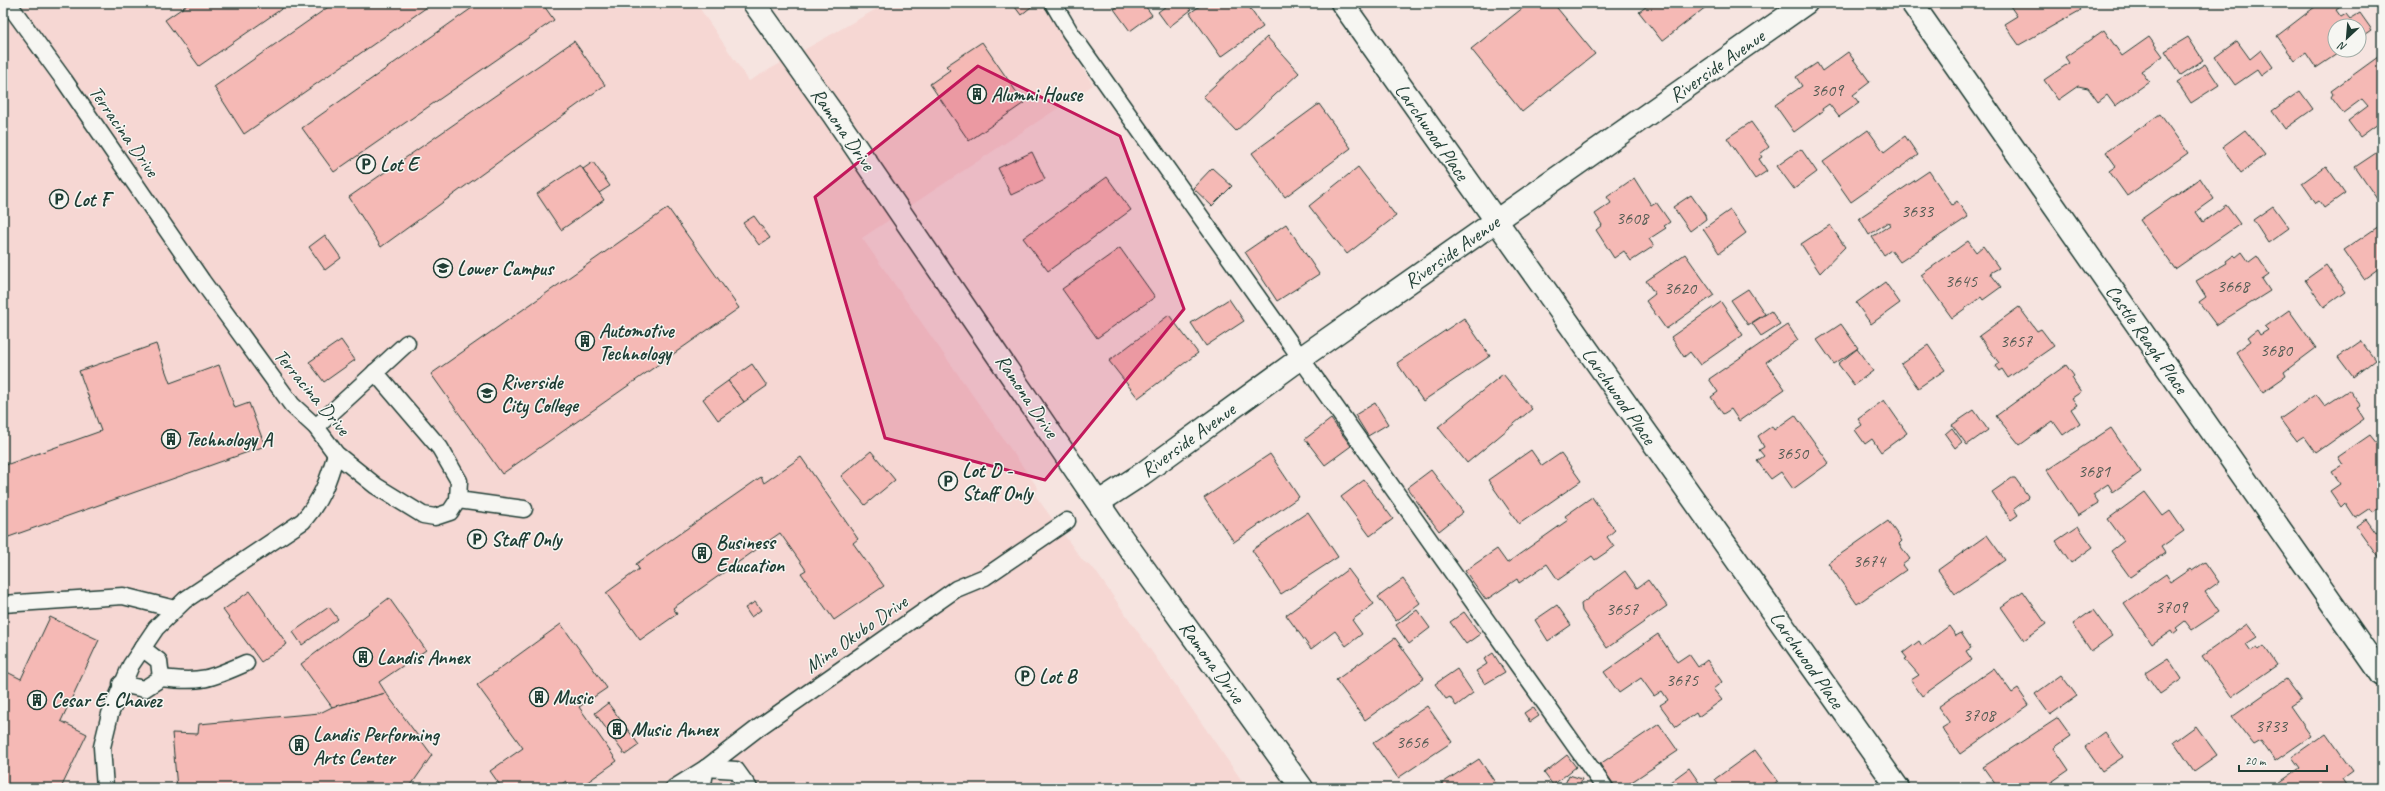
<svg xmlns="http://www.w3.org/2000/svg" width="2385" height="791" font-family="Caveat,sans-serif">
	<rect width="100%" height="100%" fill="#f6e4e0"/>
	<filter id="ink" filterUnits="userSpaceOnUse"><feTurbulence type="fractalNoise" baseFrequency=".025" numOctaves="2"/><feDisplacementMap in="SourceGraphic" scale="8" xChannelSelector="R" yChannelSelector="G"/><feConvolveMatrix kernelMatrix="1 2 1 2 8 2 1 2 1" color-interpolation-filters="sRGB"/></filter>
	<g filter="url(#ink)">
		<path fill="#f6d7d3" d="M3,3H696L749,81L887,3H1042L1093,85L862,238L1038,488L1035,495L1083,561L1094,569L1247,788H3Z"/>
		<g fill="#f5b9b5" stroke="#1f3d34">
			<path d="M190,3H290L199,66L165,20Z"/>
			<path d="M334,3H433L244,134L214,87Z"/>
			<path d="M479,3H542L554,20L334,172L302,128Z"/>
			<path d="M1012,3H1036L1021,15Z"/>
			<path d="M1123,3H1143L1152,15L1130,31L1114,9Z"/>
			<path d="M1170,3H1186L1191,10L1169,27L1158,12Z"/>
			<path d="M1204,3H1246L1263,27L1221,57L1190,13Z"/>
			<path d="M1529,3H1553L1595,54L1522,112L1471,49Z"/>
			<path d="M1651,3H1711L1662,41L1639,12Z"/>
			<path d="M2008,3H2080L2077,5L2081,10L2019,45L2004,24L2017,16Z"/>
			<path d="M2320,3H2346L2336,10L2341,17L2346,14L2350,19L2360,13L2372,30L2359,39V26H2335V50H2343L2316,68L2306,53L2295,61L2277,36Z"/>
			<path d="M2104,30L2122,56L2149,37L2163,56L2141,71L2149,82L2115,106L2107,95L2098,102L2088,88L2078,86L2058,100L2044,80L2069,63L2065,57Z"/>
			<path d="M1267,37L1299,73L1236,131L1203,96Z"/>
			<path d="M2188,37L2203,60L2181,75L2165,51Z"/>
			<path d="M574,41L605,85L381,247L349,197Z"/>
			<path d="M2237,41L2250,59L2261,50L2273,67L2261,76L2257,70L2235,85L2215,57Z"/>
			<path d="M982,42L1024,103L969,141L930,84L950,70L946,66Z"/>
			<path d="M1848,52L1870,82L1853,95L1859,103L1839,117L1829,104L1822,109L1823,111L1794,132L1775,105L1802,86L1796,77L1817,63L1822,71Z"/>
			<path d="M2382,54V121L2360,137L2348,121L2368,106L2362,99L2343,113L2331,97L2333,94L2331,91Z"/>
			<path d="M2205,64L2219,85L2191,103L2177,82Z"/>
			<path d="M2300,91L2313,109L2285,129L2272,111Z"/>
			<path d="M1319,104L1351,148L1285,197L1252,153Z"/>
			<path d="M2160,114L2188,153L2127,196L2109,171L2116,166L2106,152Z"/>
			<path d="M1751,122L1769,147L1760,154L1762,157L1759,159L1767,171L1755,179L1727,138Z"/>
			<path d="M1868,130L1884,152L1905,136L1918,155L1851,202L1823,162Z"/>
			<path d="M2245,130L2265,155L2241,173L2222,147Z"/>
			<path d="M1801,149L1817,172L1794,189L1777,166Z"/>
			<path d="M2382,149V195L2377,199L2355,167Z"/>
			<path d="M1032,152L1045,179L1011,195L998,168Z"/>
			<path d="M593,162L610,186L599,193L583,169Z"/>
			<path d="M580,165L604,200L561,230L537,194Z"/>
			<path d="M2326,166L2345,193L2324,208L2319,201L2316,203L2302,183Z"/>
			<path d="M1358,167L1396,216L1347,254L1309,206Z"/>
			<path d="M1212,168L1232,186L1212,206L1193,188Z"/>
			<path d="M1929,171L1952,205L1957,201L1968,217L1900,262L1891,250L1884,255L1872,237L1890,225L1888,222L1869,235L1859,218Z"/>
			<path d="M1107,177L1131,210L1048,271L1023,238Z"/>
			<path d="M1634,178L1651,205L1656,202L1670,222L1664,226L1666,228L1649,239L1654,246L1631,261L1624,251L1614,258L1596,230L1602,225L1595,214L1611,203L1607,197Z"/>
			<path d="M2200,178L2214,199L2196,212L2203,222L2226,205L2240,224L2175,269L2140,220Z"/>
			<path d="M1691,195L1705,215L1706,219L1690,231L1673,207Z"/>
			<path d="M2273,206L2289,228L2268,243L2253,220Z"/>
			<path d="M668,208L739,308L502,474L431,374Z"/>
			<path d="M1730,210L1746,233L1719,253L1703,229Z"/>
			<path d="M754,216L770,238L759,245L743,223Z"/>
			<path d="M1286,224L1319,274L1277,301L1245,252Z"/>
			<path d="M2382,224V266L2364,279L2344,250Z"/>
			<path d="M1830,225L1845,247L1820,273L1801,244Z"/>
			<path d="M325,235L341,258L325,270L309,247Z"/>
			<path d="M1968,241L1976,252L1983,246L1999,268L1990,273L2001,287L1983,300L1981,297L1952,318L1921,275Z"/>
			<path d="M1120,248L1155,297L1097,338L1062,289Z"/>
			<path d="M2242,252L2249,262L2257,256L2269,274L2262,279L2270,291L2216,325L2199,302L2206,297L2196,281L2227,263L2226,261L2234,255L2236,257Z"/>
			<path d="M1685,254L1714,295L1666,329L1646,301L1655,294L1646,281Z"/>
			<path d="M2326,265L2345,292L2324,307L2305,280Z"/>
			<path d="M1885,282L1900,303L1871,324L1856,303Z"/>
			<path d="M1748,289L1765,314L1748,325L1731,300Z"/>
			<path d="M1229,299L1244,321L1206,346L1191,323Z"/>
			<path d="M1721,302L1743,335L1700,365L1690,352L1684,357L1671,337Z"/>
			<path d="M2019,307L2037,331L2041,329L2054,346L2008,378L2002,369L1999,371L1995,366L1999,363L1979,336Z"/>
			<path d="M2289,310L2316,348L2284,372L2286,376L2263,392L2236,352L2251,341L2248,337L2257,330L2260,335L2268,330L2265,327Z"/>
			<path d="M1771,311L1780,324L1761,336L1752,323Z"/>
			<path d="M1169,315L1198,353L1138,398L1109,361Z"/>
			<path d="M1464,318L1490,356L1423,401L1397,363Z"/>
			<path d="M1841,324L1858,348L1834,364L1817,340Z"/>
			<path d="M1788,325L1798,340L1766,362L1785,389L1739,421L1731,409L1723,414L1711,397L1718,392L1709,379Z"/>
			<path d="M341,340L355,360L324,382L309,362Z"/>
			<path d="M2361,341L2375,360L2353,377L2338,357Z"/>
			<path d="M156,344L170,383L219,365L235,408L249,403L265,446L3,539V466L101,431L79,371Z"/>
			<path d="M1928,345L1945,370L1918,388L1901,364Z"/>
			<path d="M1857,349L1873,371L1854,385L1838,364Z"/>
			<path d="M752,364L767,386L744,402L728,381Z"/>
			<path d="M2066,365L2074,376L2072,378L2081,392L2072,398L2077,405L2071,409L2080,423L2063,435L2053,421L2020,445L1996,416Z"/>
			<path d="M1503,374L1532,409L1467,463L1438,427Z"/>
			<path d="M728,381L744,402L718,420L703,399Z"/>
			<path d="M2349,390L2361,406L2357,408L2364,419L2316,453L2304,436L2296,441L2280,419L2316,394L2325,406Z"/>
			<path d="M1884,400L1907,433L1881,452L1872,439L1865,444L1855,430L1862,425L1858,419Z"/>
			<path d="M1375,403L1388,424L1368,436L1355,415Z"/>
			<path d="M1974,410L1988,430L1967,445L1952,425Z"/>
			<path d="M1795,415L1829,463L1793,489L1781,472L1771,479L1757,461L1764,456L1759,450L1764,447L1758,436L1772,426L1774,430Z"/>
			<path d="M1331,419L1351,446L1325,465L1305,439Z"/>
			<path d="M1952,428L1962,442L1955,448L1945,434Z"/>
			<path d="M2111,428L2141,472L2113,492L2108,484L2093,494L2099,503L2078,516L2047,470Z"/>
			<path d="M2370,435L2382,450V505L2373,512L2370,508L2355,518L2345,503L2341,507L2330,491L2340,484L2332,472L2343,465L2338,457Z"/>
			<path d="M1531,450L1542,466L1561,453L1581,481L1519,524L1488,480Z"/>
			<path d="M871,451L895,480L865,505L841,476Z"/>
			<path d="M1270,454L1299,497L1234,542L1204,498Z"/>
			<path d="M801,457L858,539L853,543L884,586L834,620L801,573L806,570L780,533L673,608L677,614L640,640L606,593L639,569L636,564L761,477L764,483Z"/>
			<path d="M1431,470L1463,512L1439,531L1407,488Z"/>
			<path d="M2012,478H2015L2028,496L2027,499L2014,509L2018,515L2011,520L1992,492Z"/>
			<path d="M1364,480L1393,519L1370,536L1341,497Z"/>
			<path d="M2145,492L2163,516L2170,511L2184,531L2161,547L2165,553L2130,577L2111,551L2124,541L2108,519Z"/>
			<path d="M1592,497L1615,530L1607,537L1614,547L1595,560L1592,556L1558,580L1547,564L1519,583L1517,579L1486,600L1465,571L1497,549L1507,563L1568,520L1565,516Z"/>
			<path d="M1308,512L1338,557L1281,594L1252,550Z"/>
			<path d="M2366,519L2376,533L2382,529V562L2356,526Z"/>
			<path d="M1888,521L1902,541L1899,544L1910,559L1902,565L1906,570L1857,604L1828,563Z"/>
			<path d="M2078,526L2093,547L2071,563L2056,541Z"/>
			<path d="M1987,535L2005,560L1955,594L1938,570Z"/>
			<path d="M2205,562L2219,582L2205,592L2219,612L2192,630L2185,621L2176,628L2178,630L2173,634L2171,631L2152,644L2124,603L2166,574L2171,582L2190,569L2192,571Z"/>
			<path d="M1348,569L1374,604L1352,620L1362,634L1346,646L1335,631L1311,649L1286,615Z"/>
			<path d="M1625,571L1637,588L1648,580L1667,606L1607,648L1582,611L1581,604Z"/>
			<path d="M1403,579L1420,603L1396,621L1378,597Z"/>
			<path d="M250,591L287,644L261,662L223,610Z"/>
			<path d="M2023,591L2046,624L2024,640L2001,607Z"/>
			<path d="M389,598L426,650L379,682L386,693L332,707L301,664Z"/>
			<path d="M755,602L761,610L751,617L745,608Z"/>
			<path d="M1557,605L1571,625L1548,641L1535,620Z"/>
			<path d="M329,607L338,619L302,645L293,632Z"/>
			<path d="M1417,610L1430,628L1409,644L1396,625Z"/>
			<path d="M2093,610L2112,636L2091,651L2073,624Z"/>
			<path d="M1464,612L1480,634L1466,644L1450,622Z"/>
			<path d="M50,617L99,640L61,721L87,734L61,788H3V670L21,679Z"/>
			<path d="M561,624L607,688L579,707L617,761L579,788H571L566,781L556,788H502L490,771L523,748L477,685Z"/>
			<path d="M2247,624L2257,637L2246,644L2251,651L2257,647L2259,650L2264,646L2277,665L2231,697L2202,656Z"/>
			<path d="M1949,626L1956,636L1961,633L1971,648L1966,651L1972,660L1922,696L1911,680L1919,675L1905,659L1907,658L1903,653L1919,641L1922,646Z"/>
			<path d="M1658,634L1677,662L1689,654L1698,667L1707,660L1722,682L1713,689L1722,700L1698,717L1696,713L1676,727L1660,705L1668,700L1662,691L1654,696L1641,678L1619,693L1604,672Z"/>
			<path d="M1395,638L1424,678L1365,720L1336,680Z"/>
			<path d="M1493,653L1505,672L1485,684L1476,671L1487,664L1484,659Z"/>
			<path d="M2168,658L2182,679L2160,694L2145,673Z"/>
			<path d="M1994,668L2012,693L2018,689L2029,705L1960,754L1942,728L1950,723L1938,707Z"/>
			<path d="M1457,669L1473,693L1456,706L1450,697L1446,699L1435,684Z"/>
			<path d="M2061,675L2077,696L2050,715L2035,694Z"/>
			<path d="M2286,679L2301,699L2290,706L2311,736L2275,761L2261,741L2254,745L2232,717Z"/>
			<path d="M386,693L432,755L409,788H177L172,733L198,734L199,724L320,713L332,707Z"/>
			<path d="M608,703L639,745L625,755L595,713Z"/>
			<path d="M1427,706L1452,742L1398,778L1373,743Z"/>
			<path d="M1533,707L1539,716L1530,722L1524,713Z"/>
			<path d="M2058,718L2071,736L2054,748L2069,770L2043,788H1998L1983,767Z"/>
			<path d="M1659,724L1678,751L1627,785L1626,784L1616,788L1600,764Z"/>
			<path d="M2196,726L2217,755L2194,771L2174,742Z"/>
			<path d="M2105,732L2123,757L2102,771L2085,747Z"/>
			<path d="M2326,733L2353,771L2342,779L2348,788H2277L2276,785L2300,768L2292,757Z"/>
			<path d="M1755,750L1778,781L1771,786L1772,788H1721L1715,779Z"/>
			<path d="M1567,755L1576,767L1553,785L1544,773Z"/>
			<path d="M1479,759L1499,788H1435Z"/>
			<path d="M1689,768L1703,788H1669L1666,785Z"/>
			<path d="M1569,775L1582,779L1578,788L1564,786Z"/>
		</g>
		<g fill="none" stroke-linecap="round" stroke-linejoin="round">
			<defs>
				<g id="service">
					<path d="M8,3L64,80L202,281L292,405L316,427L336,454L376,486L423,515L435,517L450,512L458,500"/>
					<path d="M1053,3L1070,32L1605,788"/>
					<path d="M375,372L440,448L459,481L458,500L524,509"/>
					<path d="M316,427L407,343"/>
					<path d="M3,604L123,596L175,609"/>
					<path d="M142,648L159,661L161,678"/>
					<path d="M121,684L144,689L161,678C201,683 210,679 246,663"/>
					<path d="M706,768L736,770L749,788"/>
					<path d="M105,788L102,747L110,714L131,665L156,628L185,600L303,521C322,499 328,481 336,454"/>
					<path d="M674,788L706,768L758,728L956,589L985,577L1067,521"/>
					<path d="M702,788L706,768"/>
				</g>
				<g id="minor">
					<path d="M1342,3L1898,788"/>
					<path d="M1912,3L2382,675"/>
					<path d="M1099,502L1142,474L1301,358L1806,3"/>
				</g>
				<path id="tertiary" d="M754,3L833,114L1122,538L1302,788"/>
			</defs>
			<use href="#service" stroke="#1f3d34" stroke-width="19"/>
			<use href="#minor" stroke="#1f3d34" stroke-width="25"/>
			<use href="#tertiary" stroke="#1f3d34" stroke-width="25"/>
			<use href="#service" stroke="#f6f6f2" stroke-width="16"/>
			<use href="#minor" stroke="#f6f6f2" stroke-width="22"/>
			<use href="#tertiary" stroke="#f6f6f2" stroke-width="22"/>
		</g>
	</g>
	<path fill="#c2185b" fill-opacity="0.2" stroke="#c2185b" stroke-width="3" stroke-linejoin="round" d="M978,66L1120,136L1184,309L1045,480L885,438L815,197Z"/>
	<defs>
		<symbol id="building-ring" viewBox="-11 -11 22 22"><circle r="9.5" fill="#f6f6f2" stroke="#1f3d34" stroke-width="1.5"/><path d="M-4-6H4V6H1V3H-1V6H-4ZM-2.5-4.3h1.7v1.8h-1.7ZM.8-4.3h1.7v1.8H.8ZM-2.5-1h1.7V.8h-1.7ZM.8-1h1.7V.8H.8Z" fill="#1f3d34"/></symbol>
		<symbol id="parking-ring" viewBox="-11 -11 22 22"><circle r="9.5" fill="#f6f6f2" stroke="#1f3d34" stroke-width="1.5"/><path d="M-3.5-5.5H1a3.5 3.5 0 0 1 0 7H-1V5.5H-3.5ZM-1-3.4V-.6H.8a1.4 1.4 0 0 0 0-2.8Z" fill="#1f3d34"/></symbol>
		<symbol id="school-ring" viewBox="-11 -11 22 22"><circle r="9.5" fill="#f6f6f2" stroke="#1f3d34" stroke-width="1.5"/><path d="M0-5L7-2L0 1L-7-2ZM-4 1L0 2.5L4 1V4Q0 6-4 4Z" fill="#1f3d34"/></symbol>
		<symbol id="university-ring" viewBox="-11 -11 22 22"><circle r="9.5" fill="#f6f6f2" stroke="#1f3d34" stroke-width="1.5"/><path d="M0-5L7-2L0 1L-7-2ZM-4 1L0 2.5L4 1V4Q0 6-4 4Z" fill="#1f3d34"/></symbol>
	</defs>
	<g fill-rule="evenodd">
		<use href="#building-ring" x="966" y="83" width="22" height="22"/>
		<use href="#parking-ring" x="355" y="153" width="22" height="22"/>
		<use href="#parking-ring" x="48" y="188" width="22" height="22"/>
		<use href="#school-ring" x="432" y="257" width="22" height="22"/>
		<use href="#building-ring" x="574" y="330" width="22" height="22"/>
		<use href="#university-ring" x="476" y="382" width="22" height="22"/>
		<use href="#building-ring" x="160" y="428" width="22" height="22"/>
		<use href="#parking-ring" x="937" y="470" width="22" height="22"/>
		<use href="#parking-ring" x="466" y="528" width="22" height="22"/>
		<use href="#building-ring" x="691" y="542" width="22" height="22"/>
		<use href="#building-ring" x="352" y="646" width="22" height="22"/>
		<use href="#parking-ring" x="1014" y="665" width="22" height="22"/>
		<use href="#building-ring" x="528" y="686" width="22" height="22"/>
		<use href="#building-ring" x="26" y="689" width="22" height="22"/>
		<use href="#building-ring" x="606" y="718" width="22" height="22"/>
		<use href="#building-ring" x="288" y="734" width="22" height="22"/>
	</g>
	<g text-anchor="middle" dominant-baseline="central" stroke-width="3" stroke-linejoin="round" paint-order="stroke">
		<g font-size="18" fill="#545c54">
			<text x="1827" y="90">3609</text>
			<text x="1917" y="211">3633</text>
			<text x="1632" y="218">3608</text>
			<text x="1961" y="281">3645</text>
			<text x="2233" y="286">3668</text>
			<text x="1680" y="288">3620</text>
			<text x="2016" y="341">3657</text>
			<text x="2276" y="350">3680</text>
			<text x="1792" y="453">3650</text>
			<text x="2094" y="471">3681</text>
			<text x="1869" y="561">3674</text>
			<text x="2171" y="607">3709</text>
			<text x="1622" y="609">3657</text>
			<text x="1682" y="680">3675</text>
			<text x="1979" y="715">3708</text>
			<text x="2271" y="726">3733</text>
			<text x="1412" y="742">3656</text>
		</g>
		<g font-size="20" fill="#1f3d34" stroke="#f6f6f2">
			<text transform="translate(1717 66) rotate(-35)">Riverside Avenue</text>
			<text transform="translate(843 129) rotate(55)">Ramona Drive</text>
			<text transform="translate(124 131) rotate(55)">Terracina Drive</text>
			<text transform="translate(1432 132) rotate(55)">Larchwood Place</text>
			<text transform="translate(1452 252) rotate(-35)">Riverside Avenue</text>
			<text transform="translate(2147 339) rotate(55)">Castle Reagh Place</text>
			<text transform="translate(312 392) rotate(50)">Terracina Drive</text>
			<text transform="translate(1027 396) rotate(56)">Ramona Drive</text>
			<text transform="translate(1619 396) rotate(55)">Larchwood Place</text>
			<text transform="translate(1188 440) rotate(-36)">Riverside Avenue</text>
			<text transform="translate(856 634) rotate(-35)">Mine Okubo Drive</text>
			<text transform="translate(1807 660) rotate(55)">Larchwood Place</text>
			<text transform="translate(1212 662) rotate(54)">Ramona Drive</text>
		</g>
		<g font-size="20" font-weight="bold" fill="#1f3d34" stroke="#f6f6f2" text-anchor="start">
			<text x="991" y="94">Alumni House</text>
			<text x="380" y="164">Lot E</text>
			<text x="73" y="199">Lot F</text>
			<text x="457" y="268">Lower Campus</text>
			<text x="599" y="330">Automotive<tspan x="599" dy="23">Technology</tspan></text>
			<text x="501" y="382">Riverside<tspan x="501" dy="23">City College</tspan></text>
			<text x="185" y="439">Technology A</text>
			<text x="962" y="470">Lot D -<tspan x="962" dy="23">Staff Only</tspan></text>
			<text x="491" y="539">Staff Only</text>
			<text x="716" y="542">Business<tspan x="716" dy="23">Education</tspan></text>
			<text x="377" y="657">Landis Annex</text>
			<text x="1039" y="676">Lot B</text>
			<text x="553" y="697">Music</text>
			<text x="51" y="700">Cesar E. Chavez</text>
			<text x="631" y="729">Music Annex</text>
			<text x="313" y="734">Landis Performing<tspan x="313" dy="23">Arts Center</tspan></text>
		</g>
	</g>
	<rect width="2385" height="791" fill="none" stroke="#f6f6f2" stroke-width="16"/>
	<rect x="8" y="8" width="2369" height="775" fill="none" stroke="#1f3d34" stroke-width="1.5" filter="url(#ink)"/>
	<g transform="translate(2347 38) rotate(206)"><circle r="19" fill="#f6f6f2" stroke="#a0aca6"/>
	<path d="M0-3L7 15L0 10L-7 15Z" fill="#1f3d34"/>
	<text y="-6" font-size="11" font-weight="bold" text-anchor="middle" fill="#1f3d34">N</text>
	</g>
	<path d="M2239 765v6h88v-6" fill="none" stroke="#1f3d34" stroke-width="2"/>
	<text x="2245" y="765" font-size="12" fill="#1f3d34" stroke="#f6f6f2" stroke-width="3" paint-order="stroke">20 m</text>
</svg>
